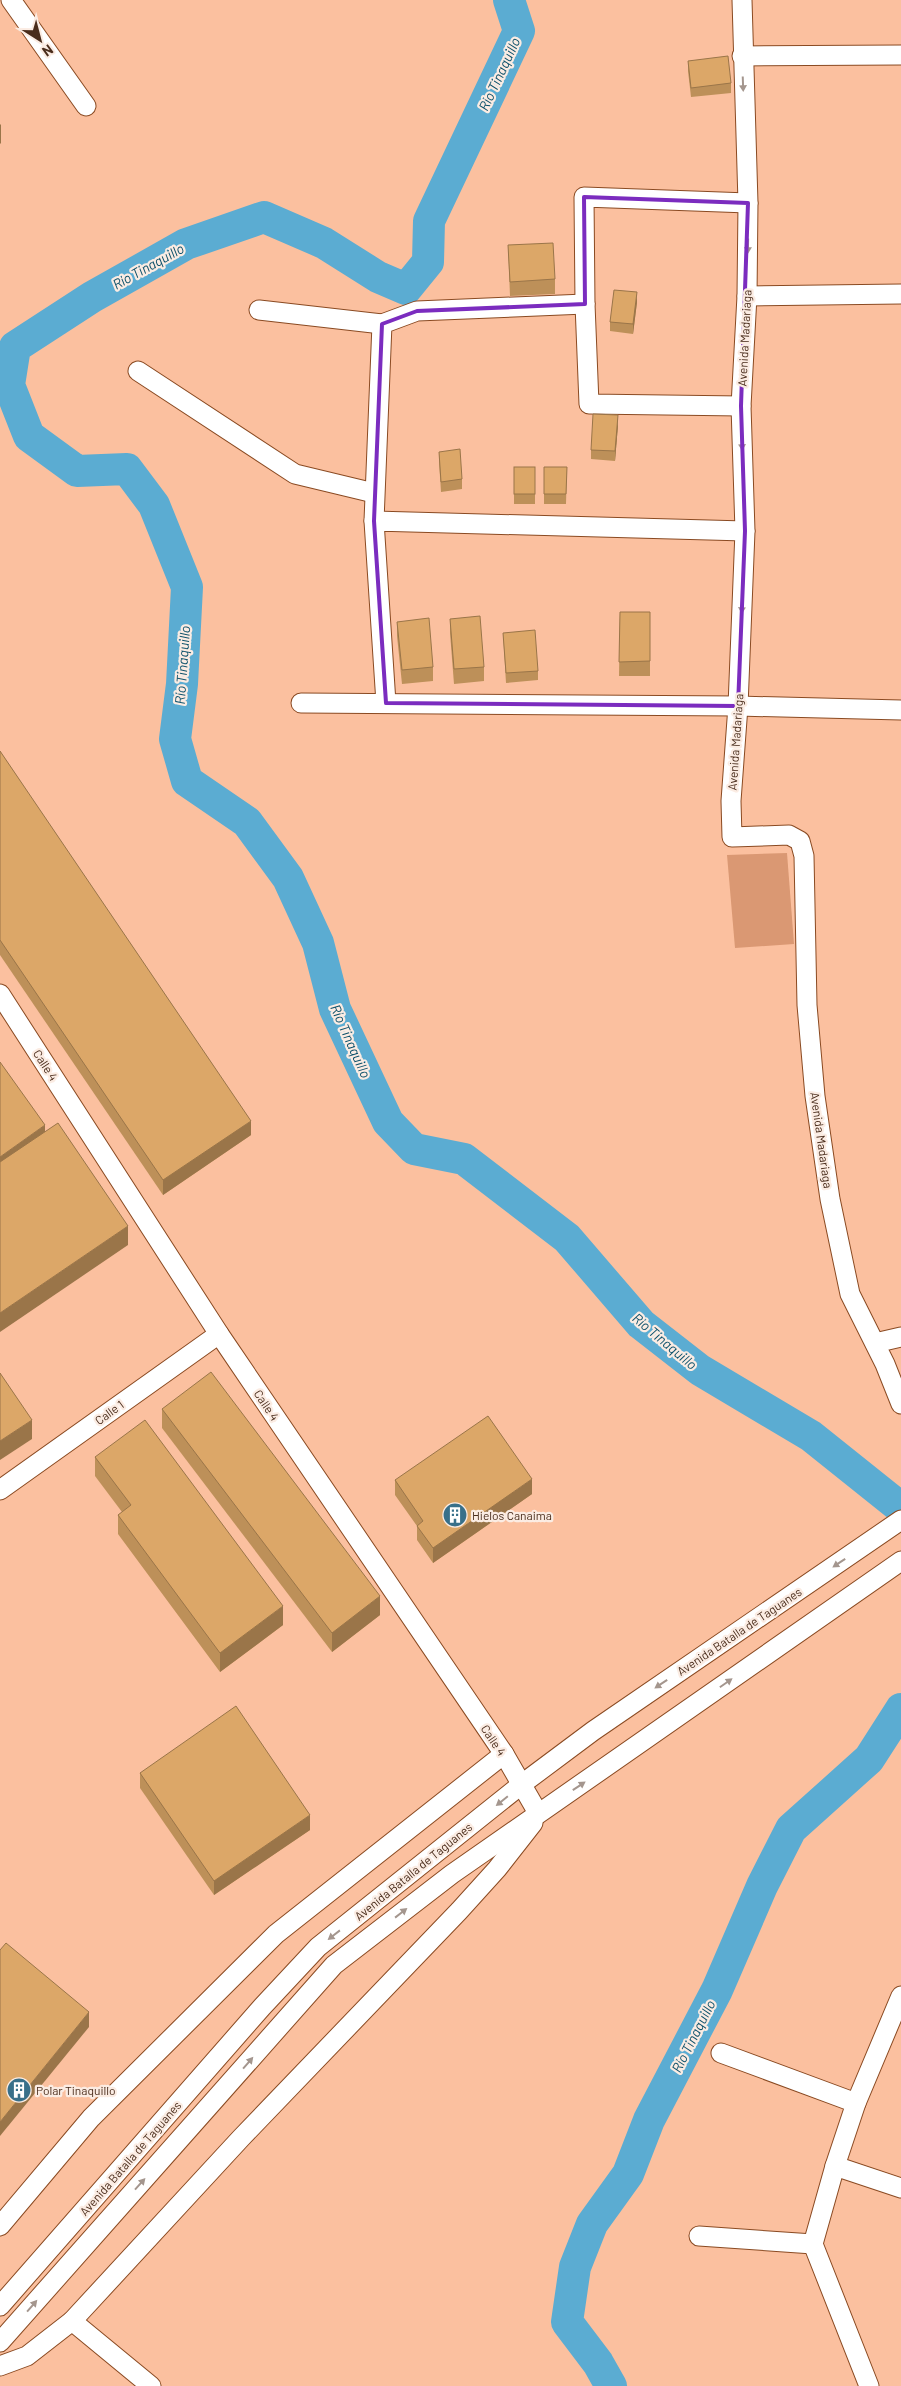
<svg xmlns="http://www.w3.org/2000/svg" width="901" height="2386" font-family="Barlow,sans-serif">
	<rect width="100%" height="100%" fill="#fbc09f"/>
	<path fill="#da9873" d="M787,853L794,944L735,948L727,855Z"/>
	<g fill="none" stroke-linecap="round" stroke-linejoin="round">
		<g stroke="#5bacd2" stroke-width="32">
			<path d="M509,0L519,31L429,221L428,262L406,289L378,277L324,243L264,217L186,244L92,297L15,347L9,385L29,436L77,471L127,469L154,505L187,587L182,684L175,739L187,781L247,822L288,878L318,943L335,1009L388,1122L414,1149L464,1159L567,1238L641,1324L700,1370L811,1436L901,1508"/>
			<path d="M611,2386L598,2363L567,2322L575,2267L592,2224L628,2174L649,2120L717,1990L762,1886L791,1829L869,1759L901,1709"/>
		</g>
		<defs>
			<g id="minor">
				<path d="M11,0L86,106"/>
				<path d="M742,0L748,203L747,296L741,406L745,531L738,706L731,801L732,837L789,835L800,841L804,856L807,1005L815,1096L830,1199L850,1294L885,1364L901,1404"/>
				<path d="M742,56L901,55"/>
				<path d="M747,296L901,294"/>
				<path d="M259,310L382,324"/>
				<path d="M138,371L295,474L374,493"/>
				<path d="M741,406L589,404L585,304L584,197L748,203"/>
				<path d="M374,521L382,324L417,311L585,304"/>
				<path d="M301,703L738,706L901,710"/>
				<path d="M386,703L374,521L745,531"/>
				<path d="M0,994L219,1334L504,1754L538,1813"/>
				<path d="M875,1343L901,1337"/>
				<path d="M0,1490L219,1334"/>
				<path d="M721,2053L856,2103"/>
				<path d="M835,2166L901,2188"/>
				<path d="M0,2226L91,2118L276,1934L504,1754"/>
				<path d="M699,2236L813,2244"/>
				<path d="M0,2306L262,2007L318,1947L522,1784L593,1731L901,1520"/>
				<path d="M72,2321L241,2138L459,1911L497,1869L533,1823"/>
				<path d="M0,2342L334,1965L452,1874L901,1561"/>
				<path d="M0,2366L27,2356L72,2321L151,2386"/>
				<path d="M869,2386L813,2244L835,2166L856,2103L901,1996"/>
			</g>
		</defs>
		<use href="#minor" stroke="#8a4a22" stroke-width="21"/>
		<use href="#minor" stroke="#fff" stroke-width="19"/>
	</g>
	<g fill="#bd9059">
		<path d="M688,61L731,83V93L691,97L688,71Z"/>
		<path d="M508,245L555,279V294L510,296Z"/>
		<path d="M637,302L633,334L610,331V322Z"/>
		<path d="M618,425L615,461L591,459V450Z"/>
		<path d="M439,452L462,479V489L441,492L439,461Z"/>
		<rect x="514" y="467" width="21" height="37"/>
		<path d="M544,467H567L566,504H544Z"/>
		<path d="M620,612H650V676H619Z"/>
		<path d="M450,619L484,667V681L454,684L450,633Z"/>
		<path d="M397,622L433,667V681L402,684L397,636Z"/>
		<path d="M503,633L538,671V680L506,683Z"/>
		<path d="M0,751L251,1135L163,1195L0,955Z"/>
		<path d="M162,1409L380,1615L332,1652L162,1428Z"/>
		<path d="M95,1457L283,1625L220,1672L118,1534V1515L122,1512L95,1476Z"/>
		<path d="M395,1480L532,1494L433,1563L417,1540V1526L395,1495Z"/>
		<path d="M140,1773L310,1830L214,1895L140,1788Z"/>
	</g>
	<g fill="#9a7549">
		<path d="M1,124V143L0,144V125Z"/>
		<path d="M637,292V302L633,334V324Z"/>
		<path d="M618,415V425L615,461V451Z"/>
		<path d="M251,1121V1135L163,1195V1180Z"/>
		<path d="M45,1125V1139L0,1171V1157Z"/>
		<path d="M128,1226V1245L0,1332V1313Z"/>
		<path d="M32,1420V1439L0,1460V1441Z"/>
		<path d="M532,1479V1494L433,1563V1548Z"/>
		<path d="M380,1596V1615L332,1652V1633Z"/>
		<path d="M283,1606V1625L220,1672V1653Z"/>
		<path d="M310,1815V1830L214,1895V1881Z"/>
		<path d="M89,2012V2027L0,2136V2122Z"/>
	</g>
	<g fill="#dca768" stroke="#9a7549">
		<path d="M728,56L731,83L691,88L688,61Z"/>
		<path d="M553,243L555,279L510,282L508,245Z"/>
		<path d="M614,290L637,292L633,324L610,322Z"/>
		<path d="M593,414L618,415L615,451L591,450Z"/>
		<path d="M460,449L462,479L441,482L439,452Z"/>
		<rect x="514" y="467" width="21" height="27"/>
		<path d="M544,467H567L566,494H544Z"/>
		<path d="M620,612H650V661L619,662Z"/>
		<path d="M480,616L484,667L454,669L450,619Z"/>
		<path d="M429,618L433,667L402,670L397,622Z"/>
		<path d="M535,630L538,671L506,673L503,633Z"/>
		<path d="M0,751L251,1121L163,1180L0,940Z"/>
		<path d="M0,1062L45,1125L0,1157Z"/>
		<path d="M58,1123L128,1226L0,1313V1162Z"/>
		<path d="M211,1372L380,1596L332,1633L162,1409Z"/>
		<path d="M0,1373L32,1420L0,1441Z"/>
		<path d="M488,1416L532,1479L433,1548L417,1526L423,1521L395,1480Z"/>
		<path d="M145,1420L283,1606L220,1653L118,1515L131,1505L95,1457Z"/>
		<path d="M236,1706L310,1815L214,1881L140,1773Z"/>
		<path d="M6,1943L89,2012L0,2122V1950Z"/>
	</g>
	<defs><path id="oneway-solid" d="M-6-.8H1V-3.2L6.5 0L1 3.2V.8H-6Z" transform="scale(1.25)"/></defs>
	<g fill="#a4968e">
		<use href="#oneway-solid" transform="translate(743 84) rotate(88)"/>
		<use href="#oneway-solid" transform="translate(748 246) rotate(91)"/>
		<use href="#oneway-solid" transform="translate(742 443) rotate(88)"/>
		<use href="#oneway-solid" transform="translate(742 606) rotate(92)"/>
		<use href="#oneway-solid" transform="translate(839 1563) rotate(146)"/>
		<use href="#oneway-solid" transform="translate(726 1683) rotate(-35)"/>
		<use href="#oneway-solid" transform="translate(661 1684) rotate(146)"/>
		<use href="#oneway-solid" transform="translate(579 1786) rotate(-34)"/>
		<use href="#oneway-solid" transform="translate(502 1801) rotate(141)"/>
		<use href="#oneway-solid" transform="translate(401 1913) rotate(-38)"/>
		<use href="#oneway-solid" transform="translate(334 1935) rotate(142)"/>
		<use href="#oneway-solid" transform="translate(248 2063) rotate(-49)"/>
		<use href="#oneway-solid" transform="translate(140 2184) rotate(-48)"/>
		<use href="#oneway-solid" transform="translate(32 2306) rotate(-49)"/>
	</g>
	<path fill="none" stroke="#7b2cbf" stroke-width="4" stroke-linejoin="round" d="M584,197L748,203L741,406L745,531L738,706L386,703L374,521L382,324L417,311L585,304Z"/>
	<defs>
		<symbol id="building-disc" viewBox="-11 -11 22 22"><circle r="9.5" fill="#38708a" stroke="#fbece3"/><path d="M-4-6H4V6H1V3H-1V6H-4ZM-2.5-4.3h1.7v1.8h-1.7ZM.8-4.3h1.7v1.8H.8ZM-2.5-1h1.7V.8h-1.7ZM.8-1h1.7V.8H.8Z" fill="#fff"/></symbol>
	</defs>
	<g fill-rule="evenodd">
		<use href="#building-disc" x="441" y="1501" width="28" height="28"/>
		<use href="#building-disc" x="5" y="2076" width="28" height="28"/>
	</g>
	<g text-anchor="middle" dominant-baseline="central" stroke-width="4.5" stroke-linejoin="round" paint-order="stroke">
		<g font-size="12" fill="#4a2d1c" stroke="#fbece3">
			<text transform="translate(744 338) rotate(-87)">Avenida Madariaga</text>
			<text transform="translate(735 742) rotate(-86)">Avenida Madariaga</text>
			<text transform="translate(46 1065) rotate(57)">Calle 4</text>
			<text transform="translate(822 1140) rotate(82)">Avenida Madariaga</text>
			<text transform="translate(267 1405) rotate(56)">Calle 4</text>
			<text transform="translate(109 1412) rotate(-36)">Calle 1</text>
			<text transform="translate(739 1631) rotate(-34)">Avenida Batalla de Taguanes</text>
			<text transform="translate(494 1740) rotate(56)">Calle 4</text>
			<text transform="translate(413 1871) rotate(-39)">Avenida Batalla de Taguanes</text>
			<text transform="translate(130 2158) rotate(-49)">Avenida Batalla de Taguanes</text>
		</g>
		<g font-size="12" fill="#4a2d1c" stroke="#fbece3" text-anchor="start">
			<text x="472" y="1515">Hielos Canaima</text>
			<text x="36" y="2090">Polar Tinaquillo</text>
		</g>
		<g font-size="14" font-style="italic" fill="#0d516b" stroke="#fbece3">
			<text transform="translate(499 74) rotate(-65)">Río Tinaquillo</text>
			<text transform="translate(148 266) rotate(-29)">Río Tinaquillo</text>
			<text transform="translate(182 665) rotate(-86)">Río Tinaquillo</text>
			<text transform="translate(351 1041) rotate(66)">Río Tinaquillo</text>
			<text transform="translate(665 1341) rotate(40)">Río Tinaquillo</text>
			<text transform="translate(693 2036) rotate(-63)">Río Tinaquillo</text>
		</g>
	</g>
	<g transform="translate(40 40) rotate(144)" stroke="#fbece3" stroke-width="4" paint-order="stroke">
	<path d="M0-4L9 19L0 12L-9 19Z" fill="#4a2d1c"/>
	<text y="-8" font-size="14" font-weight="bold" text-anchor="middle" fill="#4a2d1c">N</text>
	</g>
</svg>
